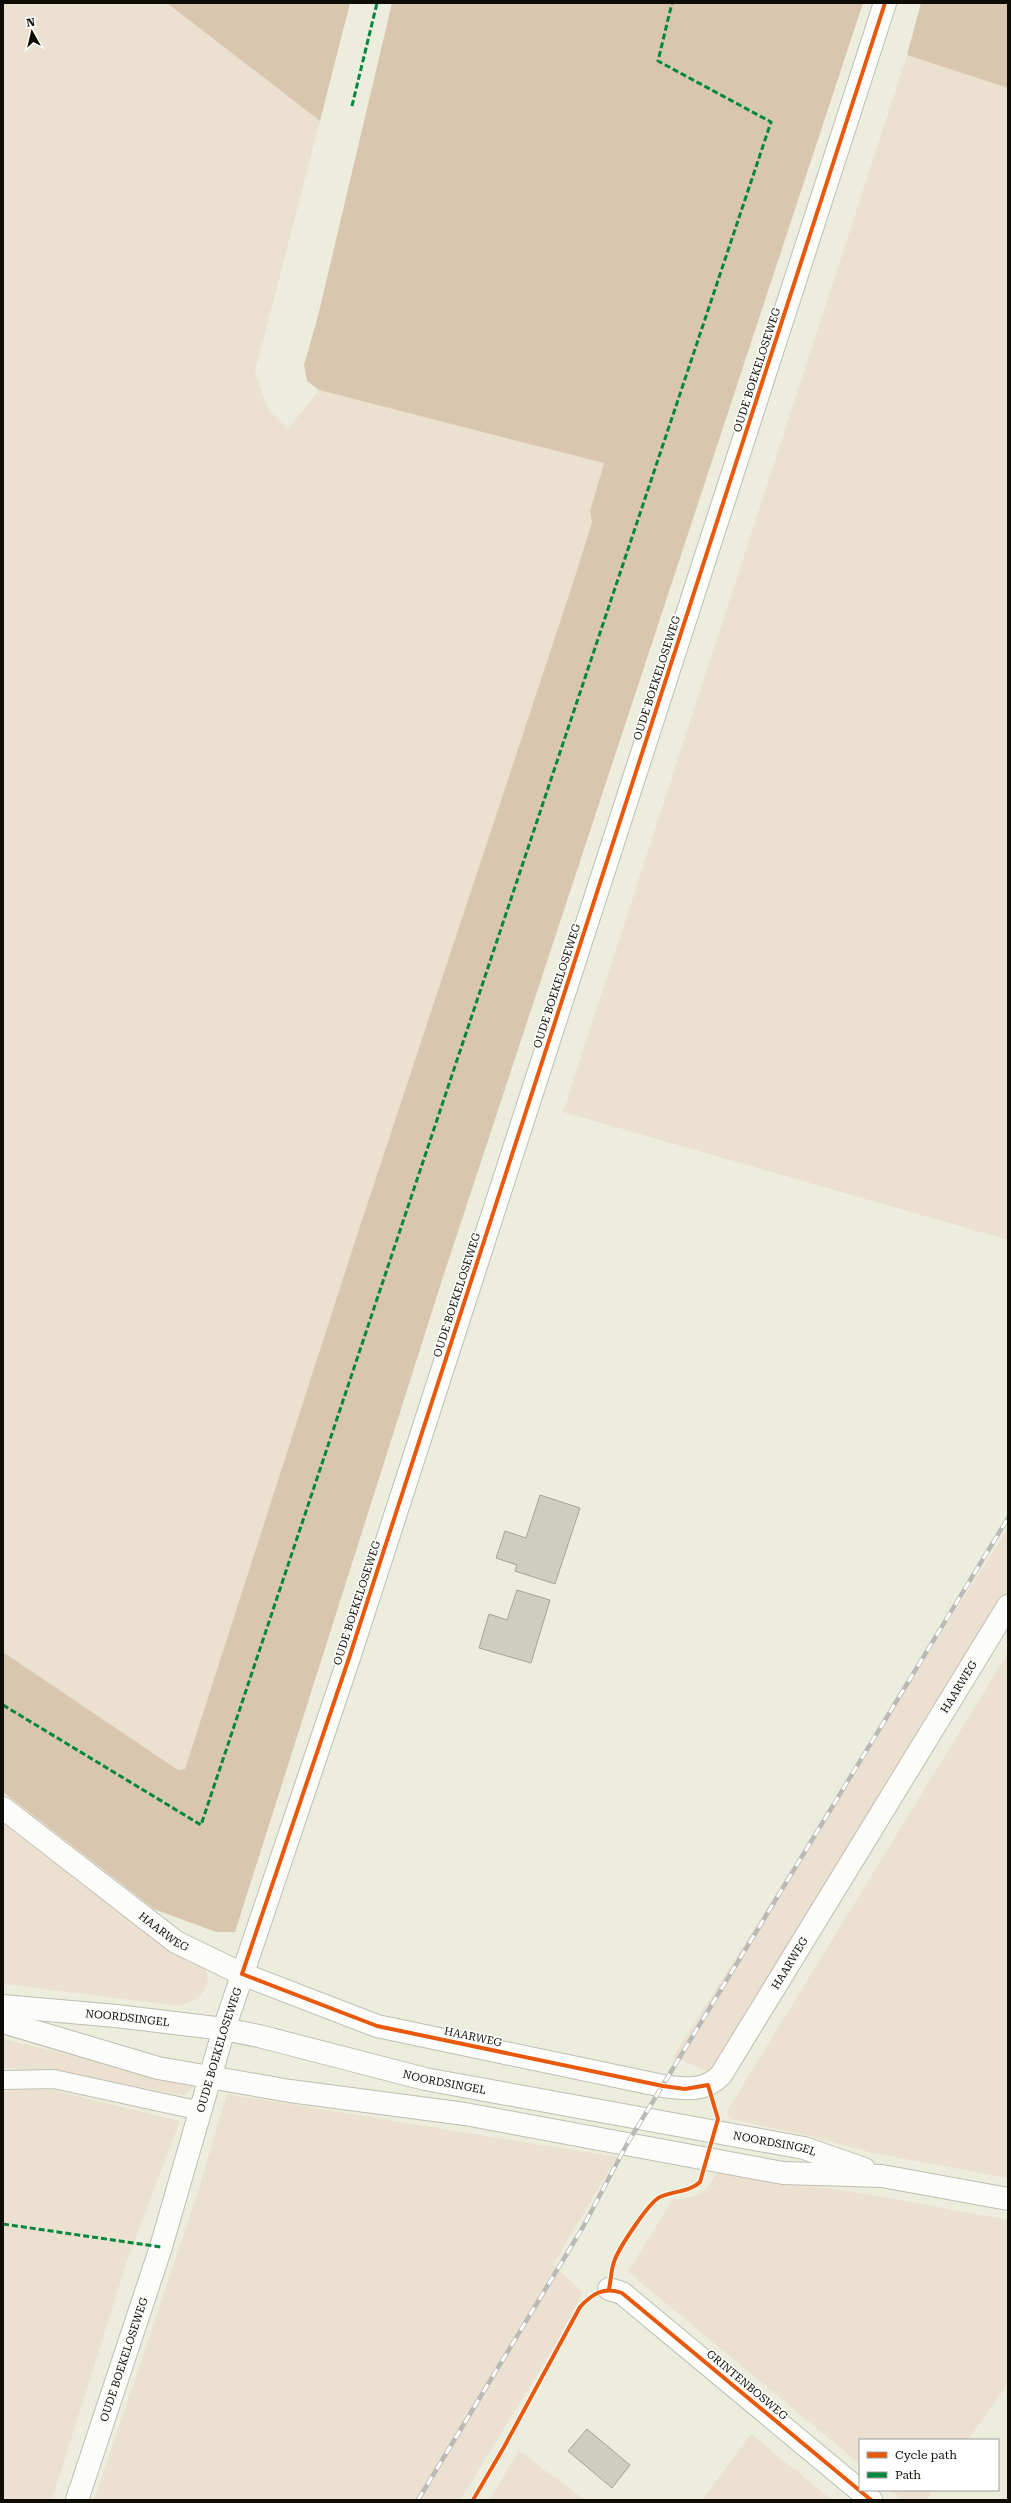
<svg xmlns="http://www.w3.org/2000/svg" width="1011" height="2503" font-family="'Roboto Serif',serif">
	<rect width="100%" height="100%" fill="#ededdd"/>
	<g fill="#ece1d0">
		<path d="M3,3H167L320,121L255,372L268,409L288,429L319,390L604,462L590,511L592,521L571,589L357,1235L185,1769L178,1770L3,1652Z"/>
		<path d="M907,55L1008,88V1240L563,1112Z"/>
		<path d="M1008,1528V1607L716,2075L673,2057Z"/>
		<path d="M1008,1653V2178L873,2153L806,2135L729,2119L727,2111Z"/>
		<path d="M3,1824L157,1942L188,1962L206,1969L208,1984L198,1999L179,2006L3,1984Z"/>
		<path d="M3,2039L195,2085L184,2095L51,2070L3,2068Z"/>
		<path d="M15,2090H52L180,2121L128,2258L52,2500H3V2091Z"/>
		<path d="M227,2094L617,2157L553,2265L583,2292L552,2351L460,2500H94L195,2201Z"/>
		<path d="M716,2173L862,2193L1008,2220V2383L968,2440H860V2464L628,2272L673,2199C698,2197 704,2196 716,2173Z"/>
		<path d="M751,2434L832,2500H702Z"/>
		<path d="M519,2451L585,2500H489Z"/>
		<path d="M891,2490H933L926,2500H903Z"/>
	</g>
	<g fill="#d8c6af">
		<path d="M167,3H350L320,121Z"/>
		<path d="M392,3H863L442,1280L235,1932H216L154,1909L3,1792V1652L178,1770L185,1769L357,1235L571,589L592,522L590,511L604,463L319,390L307,381L304,365L318,316Z"/>
		<path d="M921,3H1008V88L907,55Z"/>
	</g>
	<g fill="#cfcdc0" stroke="#a6a398">
		<path d="M540,1495L580,1508L555,1584L515,1571L517,1565L496,1558L505,1531L526,1538Z"/>
		<path d="M517,1590L550,1600L531,1663L479,1648L489,1614L507,1620Z"/>
		<path d="M587,2429L630,2465L612,2488L568,2451Z"/>
	</g>
	<g fill="none" stroke-linecap="round" stroke-linejoin="round">
		<defs>
			<path id="service" d="M3,2080L54,2079L201,2111"/>
			<g id="minor">
				<path id="s1" d="M3,1808L176,1942L242,1974L377,2026L663,2086C685,2089 705,2092 721,2075L1008,1606"/>
				<path d="M609,2289L622,2293L871,2500"/>
				<path id="s2" d="M77,2500L161,2247L224,2029L349,1658L885,3"/>
			</g>
			<g id="secondary">
				<path id="s3" d="M3,2006L116,2016L224,2029L259,2036L425,2079L804,2148L864,2169"/>
				<path d="M3,2022L158,2068L290,2091L465,2114L783,2173L882,2176L1008,2199"/>
			</g>
		</defs>
		<use href="#service" stroke="#bebeb2" stroke-width="20"/>
		<use href="#minor" stroke="#bebeb2" stroke-width="24"/>
		<use href="#secondary" stroke="#bebeb2" stroke-width="24"/>
		<use href="#service" stroke="#fcfcfa" stroke-width="18"/>
		<use href="#minor" stroke="#fcfcfa" stroke-width="22"/>
		<use href="#secondary" stroke="#fcfcfa" stroke-width="22"/>
		<defs>
			<path id="rail" d="M418,2500L583,2227L627,2144L1008,1518"/>
		</defs>
		<use href="#rail" stroke="#b9b9b6" stroke-width="4.5"/>
		<use href="#rail" stroke="#fff" stroke-width="3" stroke-dasharray="9" stroke-linecap="butt"/>
		<g stroke="#00873e" stroke-width="3" stroke-dasharray="6 3" stroke-linecap="butt">
			<path d="M352,106L377,3"/>
			<path d="M3,1705L201,1825L771,122L658,61L672,3"/>
			<path d="M3,2224L161,2247"/>
		</g>
		<defs>
			<g id="cycleway">
				<path d="M609,2289C611,2280 611,2270 614,2262C618,2249 649,2202 660,2197C673,2191 690,2192 700,2182L718,2119L708,2085L685,2089L663,2086L377,2026L242,1974L349,1658L885,3"/>
				<path d="M473,2500L504,2447L580,2307C592,2294 604,2286 622,2293L871,2500"/>
			</g>
		</defs>
		<use href="#cycleway" stroke="#fff" stroke-width="6"/>
		<use href="#cycleway" stroke="#e8590c" stroke-width="4"/>
	</g>
	<g text-anchor="middle" dominant-baseline="central" stroke-width="3" stroke-linejoin="round" paint-order="stroke">
		<g font-size="11" fill="#0d0d05" stroke="#fff">
			<text transform="translate(757 370) rotate(-72)">OUDE BOEKELOSEWEG</text>
			<text transform="translate(657 678) rotate(-72)">OUDE BOEKELOSEWEG</text>
			<text transform="translate(557 986) rotate(-72)">OUDE BOEKELOSEWEG</text>
			<text transform="translate(457 1295) rotate(-72)">OUDE BOEKELOSEWEG</text>
			<text transform="translate(357 1603) rotate(-72)">OUDE BOEKELOSEWEG</text>
			<text stroke="none"><textPath href="#s1" startOffset="1246">HAARWEG</textPath></text>
			<text stroke="none"><textPath href="#s1" startOffset="203">HAARWEG</textPath></text>
			<text stroke="none"><textPath href="#s1" startOffset="922">HAARWEG</textPath></text>
			<text stroke="none"><textPath href="#s3" startOffset="125">NOORDSINGEL</textPath></text>
			<text transform="translate(473 2037) rotate(12)">HAARWEG</text>
			<text stroke="none"><textPath href="#s2" startOffset="472">OUDE BOEKELOSEWEG</textPath></text>
			<text stroke="none"><textPath href="#s3" startOffset="449">NOORDSINGEL</textPath></text>
			<text stroke="none"><textPath href="#s3" startOffset="785">NOORDSINGEL</textPath></text>
			<text stroke="none"><textPath href="#s2" startOffset="148">OUDE BOEKELOSEWEG</textPath></text>
			<text transform="translate(747 2385) rotate(40)">GRINTENBOSWEG</text>
		</g>
	</g>
	<rect width="1011" height="2503" fill="none" stroke="#0d0d05" stroke-width="8"/>
	<rect x="859" y="2439" width="140" height="52" fill="#ffffff" stroke="#9e9e9b"/>
	<rect x="867" y="2452" width="20" height="6" fill="#e8590c" stroke="#9e9e9b"/>
	<text x="895" y="2459" font-size="12" fill="#0d0d05">Cycle path</text>
	<rect x="867" y="2472" width="20" height="6" fill="#00873e" stroke="#9e9e9b"/>
	<text x="895" y="2479" font-size="12" fill="#0d0d05">Path</text>
	<g transform="translate(32 32) rotate(352)" stroke="#ffffff" stroke-width="3" paint-order="stroke">
	<path d="M0-3L7 15L0 10L-7 15Z" fill="#0d0d05"/>
	<text y="-6" font-size="11" font-weight="bold" text-anchor="middle" fill="#0d0d05">N</text>
	</g>
</svg>
